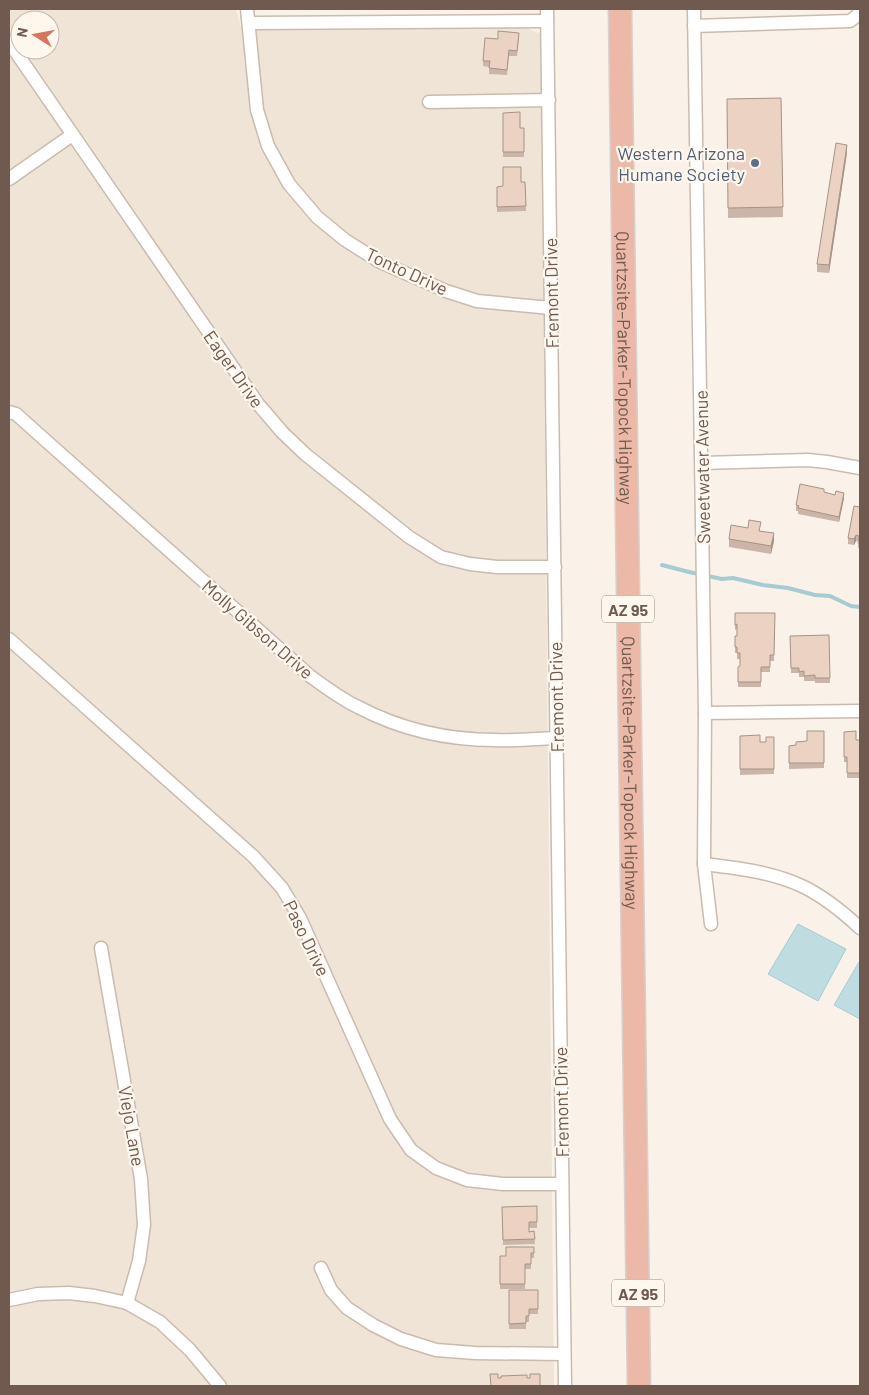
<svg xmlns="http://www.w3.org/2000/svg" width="869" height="1395" font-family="Barlow,sans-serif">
	<rect width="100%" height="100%" fill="#faf2e8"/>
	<path fill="#f0e4d7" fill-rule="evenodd" d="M9,9H236L241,27L521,26L541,34L554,1386H9ZM20,20H50V50H20Z"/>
	<g fill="#bfdde1" stroke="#a6cbd1">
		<path d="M798,924L846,949L818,1001L768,974Z"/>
		<path d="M859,962L860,963V1019L834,1005Z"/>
	</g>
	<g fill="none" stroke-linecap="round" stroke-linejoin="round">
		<path stroke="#a6cbd1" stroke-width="4" d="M662,565L689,572L722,579L733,578L763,585L788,588L815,595L830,596L851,606L860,607"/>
		<defs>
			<g id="street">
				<path d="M247,9L257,110L268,146L289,184L317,217L345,240L380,262L446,291L477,301L551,308"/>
				<path d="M547,9L565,1386"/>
				<path d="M694,9L705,713L704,864L711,924"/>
				<path d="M249,23L547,21"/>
				<path d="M694,26L850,21L858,15L860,10"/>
				<path d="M9,42L258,404L282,432L305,454L409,537L441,557L470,564L497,567H555"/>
				<path d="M429,102L549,100"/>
				<path d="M9,179L72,135"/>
				<path d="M9,412L16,414L310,676C325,687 341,699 358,707C400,729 448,740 495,740C515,741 536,739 556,738"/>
				<path d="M702,463L808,460L827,462L860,468"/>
				<path d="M9,639L254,857L282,888L300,918L390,1119L411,1150L436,1168L467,1180L503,1184H562"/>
				<path d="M705,713L860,711"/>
				<path d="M704,864C737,868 774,872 804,887C824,897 844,913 860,928"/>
				<path d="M101,948L141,1179L144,1225L139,1261L127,1303"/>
				<path d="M321,1268L331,1290L347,1308L373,1325L401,1339L436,1350L475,1353L564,1354"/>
				<path d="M9,1300L38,1294L69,1293L95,1296L127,1303L160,1322L190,1350L220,1386"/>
			</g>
			<g id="highway">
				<path id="s1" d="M620,9L639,1386"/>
			</g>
		</defs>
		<use href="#street" stroke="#cabbaf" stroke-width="15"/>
		<use href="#highway" stroke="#d7d1ce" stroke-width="25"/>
		<use href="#street" stroke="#fff" stroke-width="12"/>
		<use href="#highway" stroke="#ecb8a7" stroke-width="22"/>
	</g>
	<g fill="#cbb5a8">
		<path d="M519,38L517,56H509L507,75L489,74V67L483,66V61L498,39Z"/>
		<path d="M781,98L783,217L728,218L727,99Z"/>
		<path d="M503,113L520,128H524V157H503Z"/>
		<path d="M847,153L829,273L817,272V264Z"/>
		<path d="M521,182H525L526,211L497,212V187L503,186Z"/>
		<path d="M824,492L844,498L839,522L798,514V511H796V505Z"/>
		<path d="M860,507V549L858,548V541H856L854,545L848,544V538Z"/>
		<path d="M761,531L774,541L771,554L729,547V539Z"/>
		<path d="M735,613H775L774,661H770V672H761V687H738V667L740,666V659H737V653H735V636H737V629L735,630Z"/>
		<path d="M790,636L830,678V683H815V681H804V677H799V673H791Z"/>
		<path d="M824,731V768L789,769V746L796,745L807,741Z"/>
		<path d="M844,732L856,740H860V778H847V762H844Z"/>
		<path d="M740,736L760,742H766L774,737V774L740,775Z"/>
		<path d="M537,1206V1228H529V1232L534,1231L535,1244L503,1245L502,1207Z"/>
		<path d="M534,1247V1258H531V1269H525V1289H500V1256H506Z"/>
		<path d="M509,1290H538V1314H529V1322H526V1329H509Z"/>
	</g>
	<g fill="#a59388">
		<path d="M847,145V153L829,273V265Z"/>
		<path d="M844,493V498L839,522V517Z"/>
		<path d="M774,533V541L771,554V546Z"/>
		<path d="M856,535V541L854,545V539Z"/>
	</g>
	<g fill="#ecd2c3" stroke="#a59388">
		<path d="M498,31L519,33L517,51L509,50L507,70L489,68L490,61H483L485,38L498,39Z"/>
		<path d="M781,98L783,207L728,208L727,99Z"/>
		<path d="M520,112V128H524V152H503V113Z"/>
		<path d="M836,143L847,145L829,265L817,264Z"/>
		<path d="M503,167H521V182H525L526,206L497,207V187L503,186Z"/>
		<path d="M800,484L824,489V492L835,495L836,491L844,493L839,517L798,508L799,506L796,505Z"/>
		<path d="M854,506L860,507V543H858L859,536L856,535L854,539L848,538Z"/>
		<path d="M749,520L761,522L759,531L774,533L771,546L729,539L731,525L748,528Z"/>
		<path d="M735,613H775L774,655H770V667H761V682H738V667L740,666V653H737V647H735V636H737V624L735,625Z"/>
		<path d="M829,635L830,678H815V675L804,676V671L799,672V668H791L790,636Z"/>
		<path d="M807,731H824V763H789V746L796,745V742L807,741Z"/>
		<path d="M856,731V740H860V773H847V757H844V732Z"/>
		<path d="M760,735V742H766V737H774V769H740V736Z"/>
		<path d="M537,1206V1222H529V1232L534,1231L535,1239L503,1240L502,1207Z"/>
		<path d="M506,1247H534V1253H531V1264H525V1284H500V1256H506Z"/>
		<path d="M509,1290H538V1309H529V1316H526V1323L509,1324Z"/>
		<path d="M490,1374H498V1378H501V1376L527,1375V1378H530V1374H540V1386H491Z"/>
	</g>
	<circle fill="#5c6f8a" stroke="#fdf7ee" stroke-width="2" cx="755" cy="163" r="5"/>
	<g text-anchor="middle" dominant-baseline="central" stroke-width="4.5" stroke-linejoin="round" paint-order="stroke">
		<g fill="#fdf7ee" stroke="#9a897f" stroke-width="1">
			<rect x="602" y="595.5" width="52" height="27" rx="4"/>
			<rect x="612" y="1279.5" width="52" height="27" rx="4"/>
		</g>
		<g font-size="16" font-weight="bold" fill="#705a4f">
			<text x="628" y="609">AZ 95</text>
			<text x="638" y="1293">AZ 95</text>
		</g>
		<g font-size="18" fill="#4e5e75" stroke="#fdf7ee" text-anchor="end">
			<text x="745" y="153">Western Arizona<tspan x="745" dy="21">Humane Society</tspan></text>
		</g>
		<g font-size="18" fill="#705a4f" stroke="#fdf7ee">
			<text transform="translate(407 271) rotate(25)">Tonto Drive</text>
			<text transform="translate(551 293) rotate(-91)">Fremont Drive</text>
			<text stroke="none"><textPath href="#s1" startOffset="359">Quartzsite–Parker–Topock Highway</textPath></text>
			<text transform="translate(234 369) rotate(55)">Eager Drive</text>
			<text transform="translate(702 467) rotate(-91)">Sweetwater Avenue</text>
			<text transform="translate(258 629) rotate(41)">Molly Gibson Drive</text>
			<text transform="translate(556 697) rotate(-91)">Fremont Drive</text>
			<text stroke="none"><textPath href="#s1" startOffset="764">Quartzsite–Parker–Topock Highway</textPath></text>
			<text transform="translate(307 938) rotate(64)">Paso Drive</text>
			<text transform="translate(561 1102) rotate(-91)">Fremont Drive</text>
			<text transform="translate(132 1126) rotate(80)">Viejo Lane</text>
		</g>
	</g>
	<rect width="869" height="1395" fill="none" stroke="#705a4f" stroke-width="20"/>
	<g transform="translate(35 35) rotate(281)"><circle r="24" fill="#fdf7ee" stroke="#c5b8ae"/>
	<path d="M0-4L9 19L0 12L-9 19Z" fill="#d4755d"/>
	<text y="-8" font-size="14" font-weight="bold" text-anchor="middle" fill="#705a4f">N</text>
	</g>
</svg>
